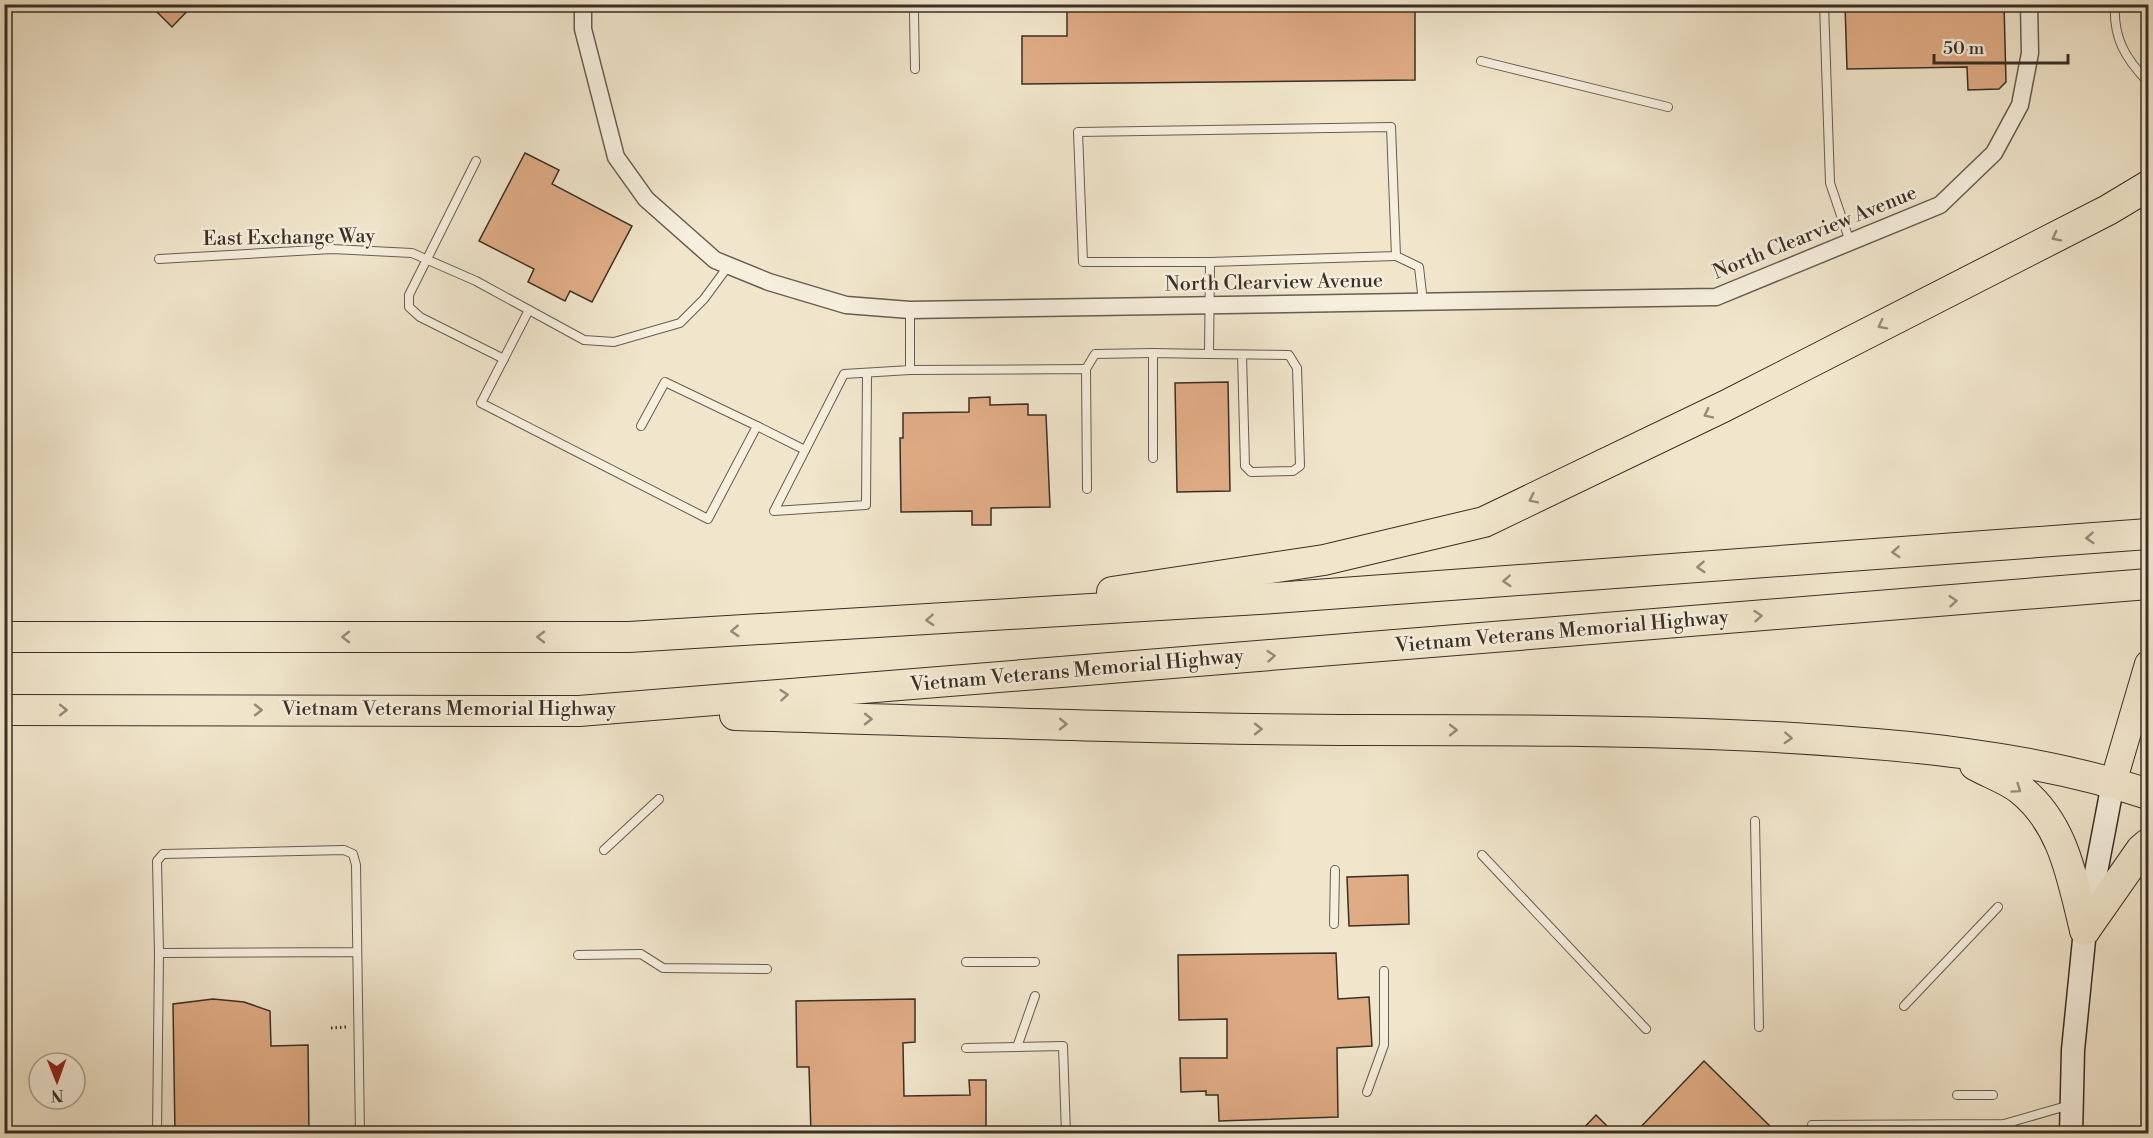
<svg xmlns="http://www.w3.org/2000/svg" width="2153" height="1138" font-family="'Libre Bodoni',serif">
	<rect width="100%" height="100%" fill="#f1e6cc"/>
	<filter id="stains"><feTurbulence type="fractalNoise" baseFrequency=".00333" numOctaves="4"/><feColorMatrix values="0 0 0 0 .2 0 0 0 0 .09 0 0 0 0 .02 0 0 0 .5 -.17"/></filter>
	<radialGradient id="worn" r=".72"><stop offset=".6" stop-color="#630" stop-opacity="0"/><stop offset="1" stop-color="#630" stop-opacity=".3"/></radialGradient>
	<g fill="#e0ac85" stroke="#3a2f26" stroke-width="1.5">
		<path d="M149,4H194L172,27Z"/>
		<path d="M1067,4H1415V80L1022,84V36H1067Z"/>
		<path d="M1845,4H2004L2006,82L1999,89L1968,90L1967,67L1847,69Z"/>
		<path d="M525,153L559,170L552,184L632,226L592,302L570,291L565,301L528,282L534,269L479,241Z"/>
		<path d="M1228,382L1230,491L1177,492L1175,383Z"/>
		<path d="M990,397V405L1028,404V415H1046L1050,507L991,508V525H972V511L901,512L900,438H903V413L969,412V398Z"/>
		<path d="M1408,875L1409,924L1349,926L1347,877Z"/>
		<path d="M1336,953L1338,999L1369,997L1372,1046L1337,1048L1338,1117L1219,1121L1218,1095H1206V1091L1181,1092L1180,1058H1227V1019L1179,1020L1178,955Z"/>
		<path d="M213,999L244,1002L270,1011L271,1046L308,1045L309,1134H175L173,1004Z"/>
		<path d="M915,999V1042L903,1043L904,1096L970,1095L969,1080H986V1134H811L809,1067H797L796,1001Z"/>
		<path d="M1704,1061L1778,1134H1634Z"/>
		<path d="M1596,1115L1615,1134H1578Z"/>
	</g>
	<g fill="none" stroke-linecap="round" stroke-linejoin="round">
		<defs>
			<g id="lane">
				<path d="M1824,4L1830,183L1850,242"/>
				<path d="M2115,4C2113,38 2125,58 2148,82"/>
				<path d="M914,13L915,69"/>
				<path d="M1481,61L1668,107"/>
				<path d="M476,161L409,295V307L420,317L504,359"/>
				<path d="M1396,256L1419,267L1423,302"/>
				<path d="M159,259L332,249L412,253L476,281L584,340L614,342L680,323L704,299L729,265"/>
				<path d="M529,310L481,403L708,519L757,426L665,382L641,426"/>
				<path d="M1209,354L1289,355L1297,368L1300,466L1293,471L1251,472L1245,466L1242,355"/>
				<path d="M1086,369L1095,354L1153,353"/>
				<path d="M910,370L1086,369L1087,489"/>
				<path d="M867,373L866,505L774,511L844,374L910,370V310"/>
				<path d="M757,426L805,450"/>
				<path d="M1153,458V353L1209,354L1210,262H1083L1078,132L1391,127L1396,256L1210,262"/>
				<path d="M1755,821L1759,1027"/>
				<path d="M604,850L659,799"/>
				<path d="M1482,855L1646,1029"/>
				<path d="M1334,924L1335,870"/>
				<path d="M357,952L159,953L157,861L163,854L344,850L353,854L356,865L360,1134"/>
				<path d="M578,955L641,954L663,968L767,969"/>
				<path d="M966,962H1035"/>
				<path d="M1904,1006L1998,907"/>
				<path d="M1017,1047L1035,996"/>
				<path d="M966,1048L1063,1046L1066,1134"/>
				<path d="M1367,1092L1384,1045V971"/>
				<path d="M1957,1095H1993"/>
				<path d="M2004,1124L2024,1134"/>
				<path d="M1812,1125L2004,1124L2070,1105"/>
				<path d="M157,1134L159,953"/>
			</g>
			<path id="street" d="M583,4V29L616,157L646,199L715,260L769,282L846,305L910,310L1716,297L1940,205L1994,153L2020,105L2030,53L2029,4"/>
			<path id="secondary" d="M2071,1134L2073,1050L2085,930L2113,783"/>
			<path id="primary" d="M2113,783L2148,664"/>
			<g id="highway">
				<path d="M1112,592L1324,560L1484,522L1725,406L2108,210L2148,186"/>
				<path d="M4,637H629L1274,598L2148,534"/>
				<path d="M4,710L579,711L2148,584"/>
				<path d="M735,715C944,721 1153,729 1362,730C1500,730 1638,730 1776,737C1899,744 2031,755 2148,794"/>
				<path d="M1975,765C1989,773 2007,779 2020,789C2064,824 2072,878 2085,930"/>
				<path d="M2085,930L2141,850L2148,844"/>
			</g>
		</defs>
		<use href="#lane" stroke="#685d50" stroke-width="10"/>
		<use href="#street" stroke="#685d50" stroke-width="19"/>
		<use href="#secondary" stroke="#3a2f26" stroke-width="25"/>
		<use href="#primary" stroke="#3a2f26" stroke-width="28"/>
		<use href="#highway" stroke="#3a2f26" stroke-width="32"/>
		<path stroke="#3a2f26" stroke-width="3" stroke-dasharray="1.5 3" stroke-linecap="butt" d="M331,1028L346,1027"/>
		<use href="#lane" stroke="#f6efde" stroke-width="8"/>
		<use href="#street" stroke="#f6efde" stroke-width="16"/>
		<use href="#secondary" stroke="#f6efde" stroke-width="22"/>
		<use href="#primary" stroke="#f1e6cc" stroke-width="26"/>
		<use href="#highway" stroke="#f1e6cc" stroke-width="30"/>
	</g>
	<defs><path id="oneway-chevron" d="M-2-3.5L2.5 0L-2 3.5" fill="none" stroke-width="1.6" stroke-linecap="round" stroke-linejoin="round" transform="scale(1.5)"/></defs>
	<g stroke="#968a79">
		<use href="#oneway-chevron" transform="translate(2056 237) rotate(153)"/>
		<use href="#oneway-chevron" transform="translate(1882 325) rotate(153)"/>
		<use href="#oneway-chevron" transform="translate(1708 414) rotate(154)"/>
		<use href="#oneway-chevron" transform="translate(1533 499) rotate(154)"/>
		<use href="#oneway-chevron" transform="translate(2090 538) rotate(176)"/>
		<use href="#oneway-chevron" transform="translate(1896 552) rotate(176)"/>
		<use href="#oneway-chevron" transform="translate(1701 567) rotate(176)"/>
		<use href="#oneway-chevron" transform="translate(1507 581) rotate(176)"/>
		<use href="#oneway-chevron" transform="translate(1953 601) rotate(-5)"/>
		<use href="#oneway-chevron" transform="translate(1758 616) rotate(-5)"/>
		<use href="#oneway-chevron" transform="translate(930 620) rotate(177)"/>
		<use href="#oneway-chevron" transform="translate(735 631) rotate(177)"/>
		<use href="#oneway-chevron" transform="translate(346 637) rotate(180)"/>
		<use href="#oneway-chevron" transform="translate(541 637) rotate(180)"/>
		<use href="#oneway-chevron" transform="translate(1271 656) rotate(-5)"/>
		<use href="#oneway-chevron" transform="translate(784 695) rotate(-5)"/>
		<use href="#oneway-chevron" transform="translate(63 710)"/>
		<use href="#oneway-chevron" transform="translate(258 710)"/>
		<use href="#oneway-chevron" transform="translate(868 719) rotate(1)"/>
		<use href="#oneway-chevron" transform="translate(1063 724) rotate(1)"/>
		<use href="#oneway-chevron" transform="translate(1258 729) rotate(1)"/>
		<use href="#oneway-chevron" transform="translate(1453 730)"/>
		<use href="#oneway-chevron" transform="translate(1788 738) rotate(3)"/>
		<use href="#oneway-chevron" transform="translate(2017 789) rotate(35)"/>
	</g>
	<g text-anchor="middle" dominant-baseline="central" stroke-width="5" stroke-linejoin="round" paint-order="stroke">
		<g font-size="20" fill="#3a2f26" stroke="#f6efde">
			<text transform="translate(1815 233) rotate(-22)">North Clearview Avenue</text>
			<text transform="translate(289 238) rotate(-1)">East Exchange Way</text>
			<text transform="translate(1274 283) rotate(-1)">North Clearview Avenue</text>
			<text transform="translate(1562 632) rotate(-5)">Vietnam Veterans Memorial Highway</text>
			<text transform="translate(1077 671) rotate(-5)">Vietnam Veterans Memorial Highway</text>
			<text x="449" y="709">Vietnam Veterans Memorial Highway</text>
		</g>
	</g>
	<rect width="2153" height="1138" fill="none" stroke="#f1e6cc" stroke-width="24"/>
	<rect x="6" y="6" width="2141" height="1126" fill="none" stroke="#3a2f26" stroke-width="3"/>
	<rect x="12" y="12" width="2129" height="1114" fill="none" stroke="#3a2f26" stroke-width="1.5"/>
	<g transform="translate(57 1081) rotate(179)"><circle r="28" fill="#f6efde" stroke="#aba294" stroke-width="1.5"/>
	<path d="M0-4.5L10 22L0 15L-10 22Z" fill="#8f2418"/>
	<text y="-9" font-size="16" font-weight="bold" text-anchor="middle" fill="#3a2f26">N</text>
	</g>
	<path d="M1934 54v9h134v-9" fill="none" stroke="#3a2f26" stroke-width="3"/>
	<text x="1943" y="54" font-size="18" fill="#3a2f26" stroke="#f6efde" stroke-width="4.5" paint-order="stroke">50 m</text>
	<rect width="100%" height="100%" filter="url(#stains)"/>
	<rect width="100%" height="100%" fill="url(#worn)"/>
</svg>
